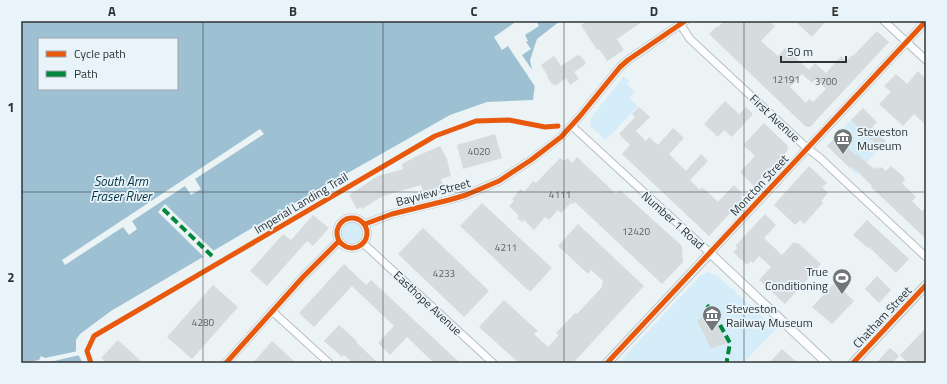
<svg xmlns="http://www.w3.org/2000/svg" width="947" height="384" font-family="'Titillium Web',sans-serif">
	<rect width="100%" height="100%" fill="#ecf3f5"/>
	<g fill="#d4edf8">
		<path d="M624,76L629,81L627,84L635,92L630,98L638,106L606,140L591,127L590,123L591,118Z"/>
		<path d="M851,120L880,148L856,174L827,146Z"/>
		<circle cx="352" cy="232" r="11"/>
		<path d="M708,272L717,275L776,329L743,363H618L701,275Z"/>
	</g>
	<path fill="#9dc1d2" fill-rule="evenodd" d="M21,21H560L537,39L530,60L535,84L533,100L487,102L450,115L293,204L111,311L80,334L76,340V351L83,363H27L28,361L21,363ZM39,39H177V89H39Z"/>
	<g fill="#ecf3f5">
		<path d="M517,21H539L537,22L539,26L525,35L528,41L526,42L531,49L522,55L535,74L536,88L508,46L502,50L494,37Z"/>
		<path d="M260,129L264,134L195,179L201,189L191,195L185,186L132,221L137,229L129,235L123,227L65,265L62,260Z"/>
		<path d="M165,204L173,212L215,252L205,258L158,212Z"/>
		<path d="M78,351L80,355L45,363H23L39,360L41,356L45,358Z"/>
	</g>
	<g fill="#d6dbdd" fill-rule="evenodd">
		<path d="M587,21H643L617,39L624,50L607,61L599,49L597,50L581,25Z"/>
		<path d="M724,21H769L775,26L761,41L778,56L785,48L809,70L815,63L826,73L841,56L846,61L852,55L853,56L877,31L889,42L810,127H806L709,34L717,26L718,27ZM802,74L812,83L816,79L826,89L813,102L809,99L806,103L790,87Z"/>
		<path d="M795,21H826L812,37Z"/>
		<path d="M578,55L579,56L580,55L586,63L584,64L585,65L574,72L579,79L570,85L566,78L555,86L554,84L553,85L547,77L548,76L541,65L554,56L561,66Z"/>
		<path d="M918,71L926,79V125L914,114L903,126L879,104L891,92L884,86L896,74L907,84Z"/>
		<path d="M725,101L739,114L746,107L753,114L732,137L724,130L718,137L704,124Z"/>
		<path d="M639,107L650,117L636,131L646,141L649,137L658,145L673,128L684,138L669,154L686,171L701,154L708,161L690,180L700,190L702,187L718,202L734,185L743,194L741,196L743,199L709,236L622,154L630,145L619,134L635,117L632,114Z"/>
		<path d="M863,108L877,122L872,127L886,141L880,148L851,120Z"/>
		<path d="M764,123L787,145L788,150L754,186L740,172L755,156L743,145Z"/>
		<path d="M495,134L502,158L463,169L457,145Z"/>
		<path d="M833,140L841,147L844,144L855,155L857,154L874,169L876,167L879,169L881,167L886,171L891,166L903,176L905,180L902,183L916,197L912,201L922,211L926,207V239L871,187L872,186L855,169L851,167L850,168L827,146Z"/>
		<path d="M440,146L447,159L451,176L441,179L443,186L423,192L421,185L383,196L362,209L361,207L357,209L349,195L378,176L403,169L402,164L417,156Z"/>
		<path d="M577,157L616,194L620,190L682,246L683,262L662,284L575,202L572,204L571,203L561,213L558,210L549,220L545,217L534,230L524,220L522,222L517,218L519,216L509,206L514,201L512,199L521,189L524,192L533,181L536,183L560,158L564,161L567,158L572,163Z"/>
		<path d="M809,166L827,183L822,187L828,193L821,201L823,203L804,224L800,220L795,225L774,205Z"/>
		<path d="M482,203L552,268L530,292L460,226Z"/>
		<path d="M765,214L776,225L764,238L782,255L794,242L797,244L798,243L821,264L785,304L759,280L771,267L759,256L753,263L751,261L747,265L733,252L738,248L735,246Z"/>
		<path d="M313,215L329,228L313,246L307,241L267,286L250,271L283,234L291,240Z"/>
		<path d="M867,220L909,259L896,273L869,247L868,248L853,235Z"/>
		<path d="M578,224L644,286L573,363H519L479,327L504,300L538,331L534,334L548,347L559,335L556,333L575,313L577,314L602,287L603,281L591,270L588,274L558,246Z"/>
		<path d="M423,228L489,291L464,317L398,254Z"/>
		<path d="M344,264L366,285L371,280L460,363H434L407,337L390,355L378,343L394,326L352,286L314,327L299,313Z"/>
		<path d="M877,276L891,290L879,303L865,289Z"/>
		<path d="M834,284L837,287L838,285L854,301L832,324L812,307Z"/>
		<path d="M213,285L238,307L192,359L167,337Z"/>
		<path d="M713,314L727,343L720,346V345L711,349L697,320Z"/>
		<path d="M339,325L357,341L356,342L378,363H353L344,355L342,357L324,341Z"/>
		<path d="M926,328V363H908L900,355Z"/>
		<path d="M118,340L143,363H107L101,358Z"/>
		<path d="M272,341L296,363H253Z"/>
		<path d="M890,348L899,356L893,363H876Z"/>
		<path d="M782,349L798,363H769Z"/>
	</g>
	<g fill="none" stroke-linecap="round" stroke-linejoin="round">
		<defs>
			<g id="minor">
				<path d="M884,21L926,60"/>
				<path d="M680,24L690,39L807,148L819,157L926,257"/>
				<path d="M572,126L710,253L926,21"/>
				<circle cx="352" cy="233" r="15"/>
				<path d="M365,224L392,214L449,200L466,195L499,181L531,160L561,137L580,116L620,67L628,60L685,21"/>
				<path d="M364,244L493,363"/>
				<path d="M272,311L329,363"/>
				<path d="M226,363L303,277L339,241"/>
			</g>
			<g id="tertiary">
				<path d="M607,363L710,253L827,363"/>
				<path d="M853,363L926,285"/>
			</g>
		</defs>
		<use href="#minor" stroke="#b9bec0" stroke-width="9"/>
		<use href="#tertiary" stroke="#b9bec0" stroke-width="10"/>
		<use href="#minor" stroke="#fcfdfe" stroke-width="7"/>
		<use href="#tertiary" stroke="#fcfdfe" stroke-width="8"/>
		<g stroke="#00873e" stroke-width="4" stroke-dasharray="8 4" stroke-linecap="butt">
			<path d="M163,209L212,256"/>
			<path d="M707,305L713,312L730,343L727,360V363"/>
		</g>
		<defs>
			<g id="cycleway">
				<circle cx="352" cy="233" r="15"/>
				<path d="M365,224L392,214L449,200L466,195L499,181L531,160L561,137L580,116L620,67L628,60L685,21"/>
				<path d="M91,363L87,351L94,336L435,136L476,121L509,120L545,127L558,126"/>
				<path d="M226,363L303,277L339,241"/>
				<path d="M607,363L926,21"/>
				<path d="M853,363L926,285"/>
			</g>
		</defs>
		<use href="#cycleway" stroke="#e8f4f9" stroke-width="8"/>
		<use href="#cycleway" stroke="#e8590c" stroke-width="5"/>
	</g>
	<path fill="none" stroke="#2f3335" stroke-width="1" stroke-opacity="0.55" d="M203,21V363M383,21V363M564,21V363M744,21V363M21,192H926"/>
	<defs>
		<symbol id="museum-pin" viewBox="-11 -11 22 30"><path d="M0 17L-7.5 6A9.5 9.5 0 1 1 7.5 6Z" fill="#717678" stroke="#e8f4f9"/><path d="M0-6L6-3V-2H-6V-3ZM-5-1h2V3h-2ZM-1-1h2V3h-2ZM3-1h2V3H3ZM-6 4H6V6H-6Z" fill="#fff"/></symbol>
		<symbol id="stadium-pin" viewBox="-11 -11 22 30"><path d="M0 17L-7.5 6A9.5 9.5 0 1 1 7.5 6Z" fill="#717678" stroke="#e8f4f9"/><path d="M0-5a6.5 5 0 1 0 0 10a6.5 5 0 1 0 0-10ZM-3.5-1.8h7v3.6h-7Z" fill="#fff"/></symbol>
	</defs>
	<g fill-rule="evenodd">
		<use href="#museum-pin" x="832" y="127" width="22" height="30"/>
		<use href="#stadium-pin" x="831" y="267" width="22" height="30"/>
		<use href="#museum-pin" x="701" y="304" width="22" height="30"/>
	</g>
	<g text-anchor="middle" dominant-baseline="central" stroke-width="3.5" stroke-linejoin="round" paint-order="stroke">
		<g font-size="10" fill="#5a5f61">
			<text x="786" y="79">12191</text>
			<text x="826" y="81">3700</text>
			<text x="479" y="151">4020</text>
			<text x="560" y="194">4111</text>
			<text x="636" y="231">12420</text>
			<text x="506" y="247">4211</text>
			<text x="444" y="273">4233</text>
			<text x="203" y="322">4280</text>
		</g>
		<g font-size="12" fill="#2f3335" stroke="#e8f4f9">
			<text transform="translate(775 118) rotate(43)">First Avenue</text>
			<text transform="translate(759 185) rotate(-47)">Moncton Street</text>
			<text transform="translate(433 192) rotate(-15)">Bayview Street</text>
			<text transform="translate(301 203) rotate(-31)">Imperial Landing Trail</text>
			<text transform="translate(673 220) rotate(42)">Number 1 Road</text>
			<text transform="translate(428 303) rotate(43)">Easthope Avenue</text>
			<text transform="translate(882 317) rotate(-47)">Chatham Street</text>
		</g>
		<g font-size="12" fill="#2f3335" stroke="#e8f4f9" text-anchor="start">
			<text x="857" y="131">Steveston<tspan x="857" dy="14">Museum</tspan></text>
			<text x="828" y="271" text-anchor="end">True<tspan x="828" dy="14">Conditioning</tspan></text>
			<text x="726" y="308">Steveston<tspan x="726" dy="14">Railway Museum</tspan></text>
		</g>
		<g font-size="13" font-style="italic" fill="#033141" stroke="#e8f4f9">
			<text x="121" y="181">South Arm<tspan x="121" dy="15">Fraser River</tspan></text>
		</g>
	</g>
	<rect width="947" height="384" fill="none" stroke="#e8f4f9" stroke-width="44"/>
	<rect x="38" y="38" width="140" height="52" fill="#e8f4f9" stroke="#9ea7ab"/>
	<rect x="46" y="51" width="20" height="6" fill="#e8590c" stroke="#9ea7ab"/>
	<text x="74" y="58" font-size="12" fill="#2f3335">Cycle path</text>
	<rect x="46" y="71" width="20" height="6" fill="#00873e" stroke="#9ea7ab"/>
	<text x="74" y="78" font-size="12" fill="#2f3335">Path</text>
	<path d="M781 56v6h65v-6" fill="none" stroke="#2f3335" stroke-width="2"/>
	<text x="787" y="56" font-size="12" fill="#2f3335" stroke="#e8f4f9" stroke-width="3" paint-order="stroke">50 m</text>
	<rect x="22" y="22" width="903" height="340" fill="none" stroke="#2f3335" stroke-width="1.5"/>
	<g font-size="13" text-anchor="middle" font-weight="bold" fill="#2f3335">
		<text x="112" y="16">A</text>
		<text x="293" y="16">B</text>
		<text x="474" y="16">C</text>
		<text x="654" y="16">D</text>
		<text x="835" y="16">E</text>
		<text x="11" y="112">1</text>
		<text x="11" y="282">2</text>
	</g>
</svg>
